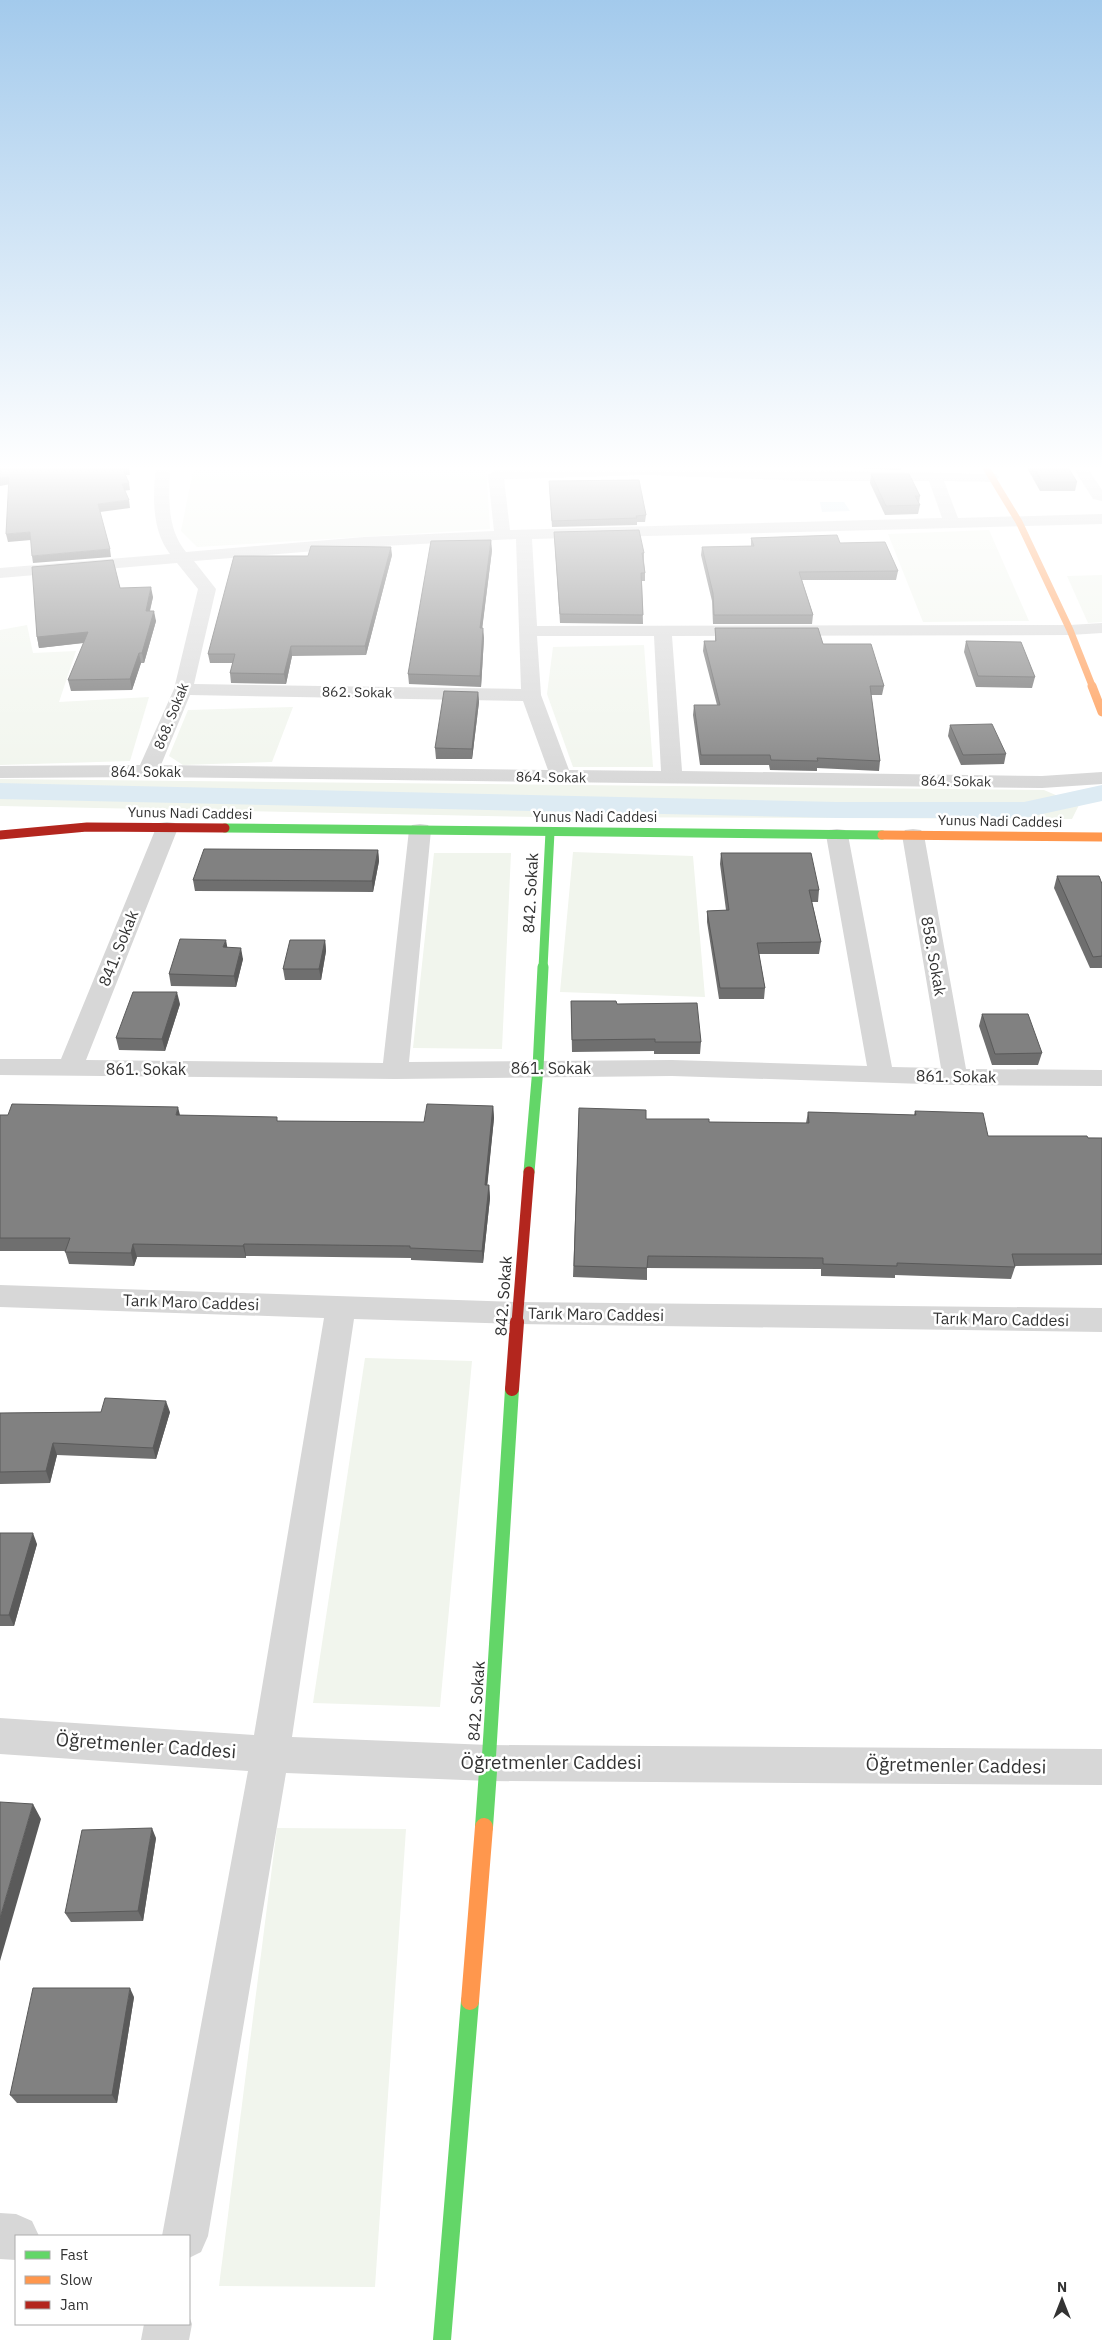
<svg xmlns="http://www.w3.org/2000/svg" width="1102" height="2340" font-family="'IBM Plex Sans',sans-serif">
	<rect width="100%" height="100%" fill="#fff"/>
	<g fill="#f1f5ed">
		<path d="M194,466H486L490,529L197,547L181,531Z"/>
		<path d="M989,530L1029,621L923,622L888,534Z"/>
		<path d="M1102,575V622L1088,623L1067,576Z"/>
		<path d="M27,625L33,653L76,651L59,702L149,697L130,761L0,765V630Z"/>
		<path d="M644,645L653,767H573L547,694L553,647Z"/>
		<path d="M293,707L272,762L183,765L169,756L188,710Z"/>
		<path d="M0,779L1044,790L1079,805L1072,819L538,817L0,806Z"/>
		<path d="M573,852L693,856L705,997L560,992Z"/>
		<path d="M434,853H511L502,1049L413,1048Z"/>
		<path d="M365,1358L472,1361L440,1707L313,1703Z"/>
		<path d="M277,1828L406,1829L375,2287L219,2286Z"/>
	</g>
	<path fill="#ddebf3" d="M820,502H844L850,511L822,512Z"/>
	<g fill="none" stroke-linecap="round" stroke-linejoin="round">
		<path fill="#ddebf3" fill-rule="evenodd" d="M0,783L836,802H1024L1102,785V801L1024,818H836L0,799Z"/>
		<g fill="#d7d7d7" fill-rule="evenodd">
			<path d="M156,466H170C169,496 166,528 186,552L364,537L494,531L488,475L496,470L647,467L996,474L999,477L996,480L991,482L944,481L958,518L1102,514V524L532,539L537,626L1070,625L1102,623V633L1070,635L672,636L682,771L1042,776L1102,772V784L1042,788L148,777L0,778V766L140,765L174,689L198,589L177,563L0,578V568L170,554C151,529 153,495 156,466ZM647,475L808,481H929L942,518L510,530L504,479ZM516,539L521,689L194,684L216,589L194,561L364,547ZM537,636H654L661,771L569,770L541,695ZM190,695L523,701L548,770L161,765Z"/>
			<path d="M1072,466H1086L1102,490V501L1093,499Z"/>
			<path d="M167,822L175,823L178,828L86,1060L383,1063L409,830L412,825L420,824L428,825L431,830L409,1062L672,1060L867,1066L826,835L829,830L837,829L845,830L848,835L892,1067L941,1068L902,835L905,830L913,829L921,830L924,835L966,1069L1102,1070V1086L955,1085L672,1076L395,1079L0,1075V1059H61L156,828L159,823Z"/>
			<path d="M0,1285L517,1302L1102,1308V1332L517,1324L354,1319L292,1737L489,1745L1102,1749V1785L489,1781L286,1773L208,2236L201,2252L189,2258V2236H162L248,1771L0,1754V1718L254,1735L324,1318L0,1307Z"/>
			<path d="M0,2213L16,2214L32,2221L39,2236H16V2260L0,2259Z"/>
			<path d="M189,2316L192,2324L189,2340H141L144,2324H189Z"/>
		</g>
		<g stroke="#63d668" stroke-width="9">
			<path d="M225,828L882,835"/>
			<path d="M543,968L550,832"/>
		</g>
		<path stroke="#63d668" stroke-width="11" d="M529,1172L538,1068L543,967"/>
		<path stroke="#63d668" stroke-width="14" d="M488,1772L512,1389"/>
		<g stroke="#63d668" stroke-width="18">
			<path d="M484,1827L488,1771"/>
			<path d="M442,2340L470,2001"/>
		</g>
		<path stroke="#ff974d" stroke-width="7" d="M985,466L1019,522L1070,630L1093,688"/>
		<g stroke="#ff974d" stroke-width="9">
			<path d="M1092,686L1102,712"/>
			<path d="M882,835L1102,837"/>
		</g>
		<path stroke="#ff974d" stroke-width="18" d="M470,2001L484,1827"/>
		<path stroke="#b3261e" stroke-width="9" d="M0,835L87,827L225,828"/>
		<path stroke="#b3261e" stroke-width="11" d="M517,1323L529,1172"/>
		<path stroke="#b3261e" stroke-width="14" d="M512,1389L517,1322"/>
	</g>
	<g fill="#6f6f6f">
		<path d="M862,466H902L901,470L864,469Z"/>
		<path d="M1026,466H1067L1077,482L1075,491H1040Z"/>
		<path d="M871,474L920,496L919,503L920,505L918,514L885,515L870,483Z"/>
		<path d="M549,481L646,515L645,522H637V525L552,527Z"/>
		<path d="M554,532L644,553V561L645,573V581H642L643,624L560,623Z"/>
		<path d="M751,538L840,543L898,571L896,580H802L813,615L812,624H713L712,601L701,555L702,547L751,546Z"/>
		<path d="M492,550L482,628L484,638L481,687L409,684L408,674Z"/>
		<path d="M392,555L366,655L292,656L286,684L231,683L230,673L233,663H210L208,654Z"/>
		<path d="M120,588L153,597L150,611L156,621L144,663H141L132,690L71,691L68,680L84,643L39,648L37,637Z"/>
		<path d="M715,628L823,644L884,686L882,695H871L880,761L879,771L817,768V771L770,770L769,765H700L693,715L694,705H717L703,651L704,641H715Z"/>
		<path d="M966,641L1035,677L1032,688L976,687L964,652Z"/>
		<path d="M478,692L479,702L472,759H436L435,748Z"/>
		<path d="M950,725L1006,754L1004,764L961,765L948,736Z"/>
		<path d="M378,850L379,861L373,892L195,891L193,880Z"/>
		<path d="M721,853L819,890L818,902H812L821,942L819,954H759L765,988L764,999H719L707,922V911L726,910L720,864Z"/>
		<path d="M1057,876L1102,884V968H1090L1054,888Z"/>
		<path d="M325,940L326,951L321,980H285L283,969Z"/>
		<path d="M227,947L243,959L236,987L171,986L169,974Z"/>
		<path d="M571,1001L617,1004L701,1042L700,1054H654V1051L572,1052Z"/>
		<path d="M180,1004L165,1051L119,1050L116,1038Z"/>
		<path d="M982,1014L1042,1053L1038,1065H992L979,1026Z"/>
		<path d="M493,1106L494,1118L487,1185H489L490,1198L483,1263L411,1260V1258L246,1256V1258L137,1257L134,1266L69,1264L65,1251H0V1115H180L278,1121L424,1122Z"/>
		<path d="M579,1108L646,1119L709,1122L806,1123L808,1112L914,1115L915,1111L988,1136L1102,1138V1265L1014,1266L1015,1267L1011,1279L895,1275V1278L821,1276V1269L647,1268V1280L573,1277Z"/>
		<path d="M170,1412L156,1459L57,1455L50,1483L0,1484V1413Z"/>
		<path d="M0,1533L37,1544L14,1626H0Z"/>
		<path d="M156,1838L143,1921L71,1922L65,1913Z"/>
		<path d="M134,1997L117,2103H17L10,2095Z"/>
	</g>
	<g fill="#5a5a5a">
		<path d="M129,466L130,475H124L122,468Z"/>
		<path d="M9,477L11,484L0,486V478Z"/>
		<path d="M129,483L130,490L123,491L122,484Z"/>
		<path d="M129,500L130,508L100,512L98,504Z"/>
		<path d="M30,532L31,540L8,542L6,534Z"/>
		<path d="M491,540L492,550L481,638L480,628Z"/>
		<path d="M391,547L392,555L366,655L365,646Z"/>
		<path d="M110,549L111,557L33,563L32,556Z"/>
		<path d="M151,587L153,597L147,621L146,611Z"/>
		<path d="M154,611L156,621L144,663L142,653Z"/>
		<path d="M483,628L484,638L481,687L480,676Z"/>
		<path d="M88,632L90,642L39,648L37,637Z"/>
		<path d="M291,646L292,656L286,684L284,674Z"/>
		<path d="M139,653L141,663L132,690L130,679Z"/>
		<path d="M478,692L479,702L472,759V749Z"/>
		<path d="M378,850L379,861L373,892L372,881Z"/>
		<path d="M226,940L228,951L223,947Z"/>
		<path d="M325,940L326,951L321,980L319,969Z"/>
		<path d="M241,948L243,959L236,987L234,976Z"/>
		<path d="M177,992L180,1004L165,1051L162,1039Z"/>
		<path d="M493,1106L494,1118L486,1198L485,1185Z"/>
		<path d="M178,1107L181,1119L176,1115Z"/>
		<path d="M489,1185L490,1198L483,1263L482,1251Z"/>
		<path d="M133,1244L137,1257L134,1266L131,1253Z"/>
		<path d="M244,1244L246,1256V1258L243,1246Z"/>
		<path d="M166,1401L170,1412L156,1459L153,1448Z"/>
		<path d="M53,1443L57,1455L50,1483L46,1471Z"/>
		<path d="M33,1533L37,1544L14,1626L9,1615Z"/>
		<path d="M33,1804L41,1819L0,1961V1918Z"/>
		<path d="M152,1828L156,1838L143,1921L138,1911Z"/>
		<path d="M130,1988L134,1997L117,2103L112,2095Z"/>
	</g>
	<g fill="#818181" stroke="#5a5a5a">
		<path d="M0,466H129V467L122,468L129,483L122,484L129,500L98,504L110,549L32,556L30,532L6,534L9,477L0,478Z"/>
		<path d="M1033,466H1067L1077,482H1042Z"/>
		<path d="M871,474H909L920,496H915L920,505L886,506Z"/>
		<path d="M639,480L646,515L636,516L637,518L552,521L549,481Z"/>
		<path d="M639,530L644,553H642L645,573H641L643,615L560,614L554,532Z"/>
		<path d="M837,535L840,543L885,542L898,571L799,572L813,615H714L713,593L702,547L754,546L751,538Z"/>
		<path d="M491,540L480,628H483L480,676L408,674L431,541Z"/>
		<path d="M311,546L391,547L365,646H291L284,674L230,673L235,654H208L234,556H308Z"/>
		<path d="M113,560L120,588L151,587L146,611H154L142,653H139L130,679L68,680L88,632L37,637L32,567Z"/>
		<path d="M715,628H818L823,644H871L884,686H870L880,761L817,758L818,761L771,760L770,755H701L694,705H720L704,641H716Z"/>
		<path d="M966,641L1021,642L1035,677L978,676Z"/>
		<path d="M444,691L478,692L472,749L435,748Z"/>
		<path d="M992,724L1006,754L963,755L950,725Z"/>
		<path d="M204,849L378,850L372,881L193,880Z"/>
		<path d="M721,853H811L819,890H809L821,942L757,943L765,988H720L707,911L729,910Z"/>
		<path d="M1057,876H1099L1102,884V956L1093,957Z"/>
		<path d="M180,939L226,940L223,947L241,948L234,976L169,974Z"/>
		<path d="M290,940H325L319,969H283Z"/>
		<path d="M133,992H177L162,1039L116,1038Z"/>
		<path d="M571,1001H616L617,1004L697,1003L701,1042H655V1039L572,1040Z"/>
		<path d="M982,1014H1028L1042,1053L995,1054Z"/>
		<path d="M12,1104L178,1107L176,1115L277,1117V1121L424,1122L427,1104L493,1106L485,1185H489L482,1251L410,1248V1246L244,1244L243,1246L133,1244L131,1253L65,1252L70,1238H0V1115H8Z"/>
		<path d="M579,1108L646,1110V1119H709V1122L809,1123L808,1112L916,1115L915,1111L983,1113L988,1136H1087L1088,1138H1102V1254H1012L1015,1267L897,1263V1266L823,1264V1258L648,1256L647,1268L574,1266Z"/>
		<path d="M105,1398L166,1401L153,1448L53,1443L46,1471L0,1472V1413L101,1412Z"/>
		<path d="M0,1533H33L9,1615H0Z"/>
		<path d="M0,1802L33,1804L0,1918Z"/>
		<path d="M152,1828L138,1911L65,1913L82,1830Z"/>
		<path d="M33,1988H130L112,2095H10Z"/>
	</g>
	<linearGradient id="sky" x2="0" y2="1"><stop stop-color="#a3caec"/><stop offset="0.59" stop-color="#fff"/><stop offset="1" stop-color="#fff" stop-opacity="0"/></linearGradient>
	<rect width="1102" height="793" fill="url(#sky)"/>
	<g text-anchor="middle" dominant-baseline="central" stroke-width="5" stroke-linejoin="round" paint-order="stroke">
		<g font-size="14" fill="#333" stroke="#fff">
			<text transform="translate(357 692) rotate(1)">862. Sokak</text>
			<text transform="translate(171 716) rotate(-68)">868. Sokak</text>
			<text x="146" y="772">864. Sokak</text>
			<text transform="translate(551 777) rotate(1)">864. Sokak</text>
			<text transform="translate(956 781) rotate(1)">864. Sokak</text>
			<text transform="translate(190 813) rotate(1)">Yunus Nadi Caddesi</text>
			<text x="595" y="817">Yunus Nadi Caddesi</text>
			<text transform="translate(1000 821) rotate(1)">Yunus Nadi Caddesi</text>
		</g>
		<g font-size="16" fill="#333" stroke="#fff">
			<text transform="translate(530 893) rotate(-87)">842. Sokak</text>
			<text transform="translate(118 948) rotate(-68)">841. Sokak</text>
			<text transform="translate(934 956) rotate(80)">858. Sokak</text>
			<text x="551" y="1068">861. Sokak</text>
			<text x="146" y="1069">861. Sokak</text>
			<text transform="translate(956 1076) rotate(1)">861. Sokak</text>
			<text transform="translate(503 1296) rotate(-86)">842. Sokak</text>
			<text transform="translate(191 1302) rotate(2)">Tarık Maro Caddesi</text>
			<text transform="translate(596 1314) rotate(1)">Tarık Maro Caddesi</text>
			<text transform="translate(1001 1319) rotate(1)">Tarık Maro Caddesi</text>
			<text transform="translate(476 1701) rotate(-86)">842. Sokak</text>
		</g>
		<g font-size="19" fill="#333" stroke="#fff">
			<text transform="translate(146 1745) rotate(4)">Öğretmenler Caddesi</text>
			<text x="551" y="1762">Öğretmenler Caddesi</text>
			<text transform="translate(956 1765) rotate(1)">Öğretmenler Caddesi</text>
		</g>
	</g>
	<rect x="15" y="2235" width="175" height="90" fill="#ffffff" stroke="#adadad"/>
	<rect x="25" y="2251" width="25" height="8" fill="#63d668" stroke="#adadad"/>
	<text x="60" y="2260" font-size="15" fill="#333333">Fast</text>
	<rect x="25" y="2276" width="25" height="8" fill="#ff974d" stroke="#adadad"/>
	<text x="60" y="2285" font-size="15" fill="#333333">Slow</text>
	<rect x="25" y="2301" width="25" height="8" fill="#b3261e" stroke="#adadad"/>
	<text x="60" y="2310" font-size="15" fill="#333333">Jam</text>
	<g transform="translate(1062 2300)" stroke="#ffffff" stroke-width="4" paint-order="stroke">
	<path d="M0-4L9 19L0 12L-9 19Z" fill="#333333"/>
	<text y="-8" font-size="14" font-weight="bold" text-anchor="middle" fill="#333333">N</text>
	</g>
</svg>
